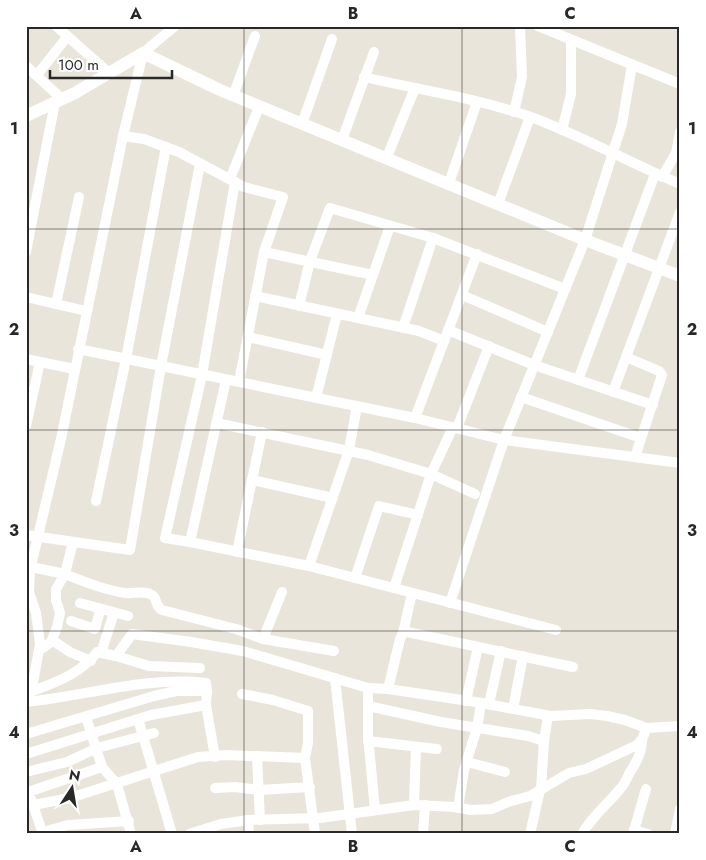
<svg xmlns="http://www.w3.org/2000/svg" width="706" height="860" font-family="Jost,sans-serif">
	<rect width="100%" height="100%" fill="#eae5da"/>
	<g fill="none" stroke-linecap="round" stroke-linejoin="round">
		<g stroke="#fff" stroke-width="10">
			<path d="M56,26L109,73"/>
			<path d="M538,26L680,84"/>
			<path d="M26,66L62,99"/>
			<path d="M37,75L67,37"/>
			<path d="M364,77C420,90 477,98 531,117C582,136 630,163 680,184"/>
			<path d="M233,96L255,36"/>
			<path d="M514,112L522,77L520,26"/>
			<path d="M302,124L332,39"/>
			<path d="M562,130L571,94V41"/>
			<path d="M123,136L144,139L179,152L244,187L283,197L264,252L239,382"/>
			<path d="M342,140L374,52"/>
			<path d="M387,157L415,88"/>
			<path d="M662,177L676,153L680,132"/>
			<path d="M230,179L259,107"/>
			<path d="M235,182L202,375L165,538L190,542L309,566L556,630"/>
			<path d="M449,183L477,102"/>
			<path d="M498,204L530,117"/>
			<path d="M26,252L55,102"/>
			<path d="M264,252L373,275"/>
			<path d="M462,295L548,332"/>
			<path d="M255,296L419,331L444,341"/>
			<path d="M26,297L86,311"/>
			<path d="M56,304L79,197"/>
			<path d="M299,306L310,261L330,208L433,238L565,289"/>
			<path d="M358,318L390,226"/>
			<path d="M403,328L433,238"/>
			<path d="M448,330L534,365L653,405"/>
			<path d="M248,337L327,355"/>
			<path d="M78,349L415,418L504,440L680,463"/>
			<path d="M626,357L659,371L662,375L635,457"/>
			<path d="M26,359L74,369"/>
			<path d="M578,380L655,174"/>
			<path d="M613,392L680,212"/>
			<path d="M521,397L641,438"/>
			<path d="M316,398L337,314"/>
			<path d="M415,418L477,254"/>
			<path d="M216,423L368,455L431,474L475,494"/>
			<path d="M26,426L40,362"/>
			<path d="M457,428L489,346"/>
			<path d="M252,480L333,498"/>
			<path d="M96,501L126,359L166,147"/>
			<path d="M26,535L130,550L161,366L200,164"/>
			<path d="M73,542L65,574C84,582 105,590 125,593C133,594 145,590 152,595C158,599 155,607 162,610L236,629L263,639L334,651"/>
			<path d="M190,542L226,380"/>
			<path d="M237,552L262,432"/>
			<path d="M309,566L349,450L357,406"/>
			<path d="M31,567L65,574L56,589V600L60,613L57,627L51,642L40,650"/>
			<path d="M355,578L379,506L418,515"/>
			<path d="M394,588L431,474L453,427"/>
			<path d="M80,603L128,616"/>
			<path d="M450,603L504,440L585,240L622,124L632,65"/>
			<path d="M71,621L95,629L100,610"/>
			<path d="M403,633L412,593"/>
			<path d="M263,639L282,592"/>
			<path d="M52,640L70,652L91,661"/>
			<path d="M101,653L114,613"/>
			<path d="M116,656L149,666L200,668"/>
			<path d="M335,678L352,834"/>
			<path d="M368,688V736L375,810"/>
			<path d="M388,689L400,639L403,633L407,632L573,667"/>
			<path d="M27,693C51,684 82,674 97,652L116,656L132,634L191,642L243,651L368,688L388,689L476,702L551,716L590,714L607,716L625,720L646,728"/>
			<path d="M26,694L32,688L40,644L36,613L29,592L30,570L61,439L123,136L143,53L175,26"/>
			<path d="M242,694L273,700L308,711V743L305,758L315,834"/>
			<path d="M466,701L478,647"/>
			<path d="M26,702C86,696 145,676 206,683L207,691L206,705L215,757"/>
			<path d="M489,704L501,651"/>
			<path d="M368,706L441,722L528,736L544,741"/>
			<path d="M513,709L523,656"/>
			<path d="M86,717L102,767L117,784L131,834"/>
			<path d="M138,719L172,834"/>
			<path d="M26,734L154,696L176,691H207"/>
			<path d="M368,741L437,749"/>
			<path d="M26,754L151,715L206,705"/>
			<path d="M257,756L260,820"/>
			<path d="M467,762L505,772"/>
			<path d="M26,772L67,762L97,748L154,733"/>
			<path d="M215,788L235,787L259,790L310,787"/>
			<path d="M541,790L544,741L548,716"/>
			<path d="M28,792L102,767"/>
			<path d="M31,799L43,834"/>
			<path d="M33,805L70,798L198,757L226,755L305,758"/>
			<path d="M414,805L416,747"/>
			<path d="M458,808L464,770L477,728L481,703"/>
			<path d="M248,820L249,834"/>
			<path d="M634,830L648,834"/>
			<path d="M43,832L68,825L129,821"/>
			<path d="M189,834L221,824L248,820L320,818L414,805L455,807L471,810L492,809L508,802L530,796L569,773L586,769L635,746C642,742 644,736 646,728L680,726"/>
			<path d="M423,834L425,805"/>
			<path d="M530,834L540,790"/>
			<path d="M582,834C592,816 607,805 620,789C625,784 627,778 630,772C637,762 642,752 642,740"/>
			<path d="M633,834L646,789"/>
			<path d="M675,834L680,809"/>
		</g>
		<path stroke="#fff" stroke-width="12" d="M26,116L75,93L143,53L220,90L585,240L680,276"/>
	</g>
	<path fill="none" stroke="#282828" stroke-width="1" stroke-opacity="0.55" d="M244,26V834M462,26V834M26,229H680M26,430H680M26,631H680"/>
	<rect width="706" height="860" fill="none" stroke="#ffffff" stroke-width="55"/>
	<g transform="translate(72 788) rotate(12)" stroke="#ffffff" stroke-width="4" paint-order="stroke">
	<path d="M0-4L9 19L0 12L-9 19Z" fill="#282828"/>
	<text y="-8" font-size="14" font-weight="bold" text-anchor="middle" fill="#282828">N</text>
	</g>
	<path d="M50 70v8h122v-8" fill="none" stroke="#282828" stroke-width="2.5"/>
	<text x="58" y="70" font-size="15" fill="#282828" stroke="#ffffff" stroke-width="4" paint-order="stroke">100 m</text>
	<rect x="28" y="28" width="650" height="804" fill="none" stroke="#282828" stroke-width="2"/>
	<g font-size="16" text-anchor="middle" font-weight="bold" fill="#282828">
		<text x="136" y="19">A</text>
		<text x="353" y="19">B</text>
		<text x="570" y="19">C</text>
		<text x="14" y="134">1</text>
		<text x="692" y="134">1</text>
		<text x="14" y="335">2</text>
		<text x="692" y="335">2</text>
		<text x="14" y="536">3</text>
		<text x="692" y="536">3</text>
		<text x="14" y="738">4</text>
		<text x="692" y="738">4</text>
		<text x="136" y="852">A</text>
		<text x="353" y="852">B</text>
		<text x="570" y="852">C</text>
	</g>
</svg>
